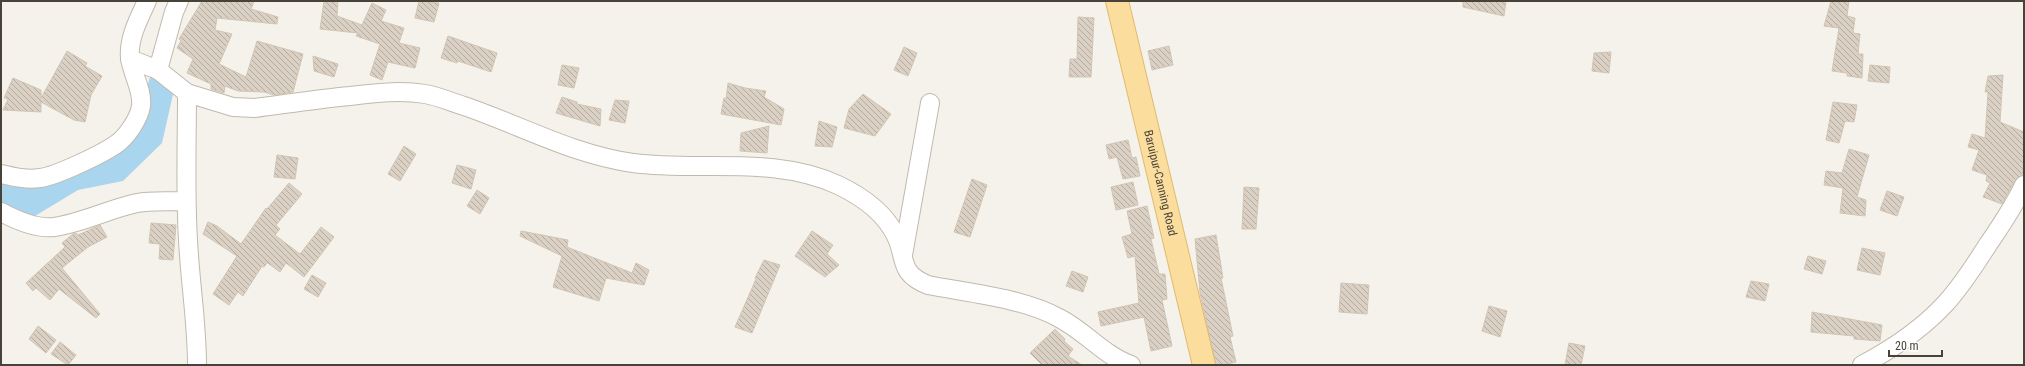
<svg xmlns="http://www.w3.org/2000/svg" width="2025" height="366" font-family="'Roboto Condensed',sans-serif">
	<defs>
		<pattern id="building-back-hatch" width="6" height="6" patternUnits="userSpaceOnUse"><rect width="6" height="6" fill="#dad0c4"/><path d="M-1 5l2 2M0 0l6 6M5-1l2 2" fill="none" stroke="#b3aaa0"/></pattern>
	</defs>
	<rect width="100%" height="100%" fill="#f5f2eb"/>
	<path fill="#aad5ef" d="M153,66L174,90L162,143L123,181L78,190L30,219L1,206V181L29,185L136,128Z"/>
	<g fill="url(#building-back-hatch)" stroke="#d1c5b4">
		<path d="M202,1H254L251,9L278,17L277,24L217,18L215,30L232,34L219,64L246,77L257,41L303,54L293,92L274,95L264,92L238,91L225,86L224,93L211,89V84L187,73L193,59L177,48L181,41L179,39Z"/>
		<path d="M324,1H338L337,16L362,25L372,3L386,10L381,21L404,28L399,43L420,48L415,68L388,62L382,80L370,75L380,44L356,36L358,33L320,29Z"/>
		<path d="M419,1L439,3L434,22L415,18Z"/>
		<path d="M1463,1H1506L1504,16L1463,7Z"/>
		<path d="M1831,1H1849L1847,16L1855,18L1853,33L1860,34L1858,54H1863L1862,78L1847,76V73L1832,71L1839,28L1824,26Z"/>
		<path d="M1078,17L1094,18L1091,77H1069L1070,59H1077Z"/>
		<path d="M448,36L497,53L491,72L458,61L457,63L441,58Z"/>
		<path d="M1169,46L1173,65L1152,70L1148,51Z"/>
		<path d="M904,47L917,53L908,76L894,70Z"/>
		<path d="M67,51L87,63L85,66L102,76L91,95L85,122L74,120L41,102V112L3,110L8,99L4,98L13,78L41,90V98Z"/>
		<path d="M1611,52L1609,73L1592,71L1594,53Z"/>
		<path d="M313,56L338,64L334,77L314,71Z"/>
		<path d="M562,65L579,68L574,88L558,85Z"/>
		<path d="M1870,65L1890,67L1889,83L1868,81Z"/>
		<path d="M2003,75L2000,122L2024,132V164L2022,175L2015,180L2002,204L1983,197L1990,183L1986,181L1987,175L1972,170L1979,150L1968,147L1972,134L1985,138L1988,92H1985L1988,76Z"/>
		<path d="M728,83L745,88L766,91L764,97L784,109L781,125L721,114L724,98L726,99Z"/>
		<path d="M863,94L891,114L875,136L844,128L849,109Z"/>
		<path d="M562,97L577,102V104L601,109L600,126L556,113Z"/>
		<path d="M615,100L629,101L625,123L609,120Z"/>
		<path d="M1833,102L1857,105L1854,122L1845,121L1839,143L1826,140Z"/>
		<path d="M819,121L837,127L832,147L815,146Z"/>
		<path d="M769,126L767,153L740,151L741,133Z"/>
		<path d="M1128,140L1132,158L1136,157L1140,176L1123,179L1117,157L1109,159L1106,145Z"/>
		<path d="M404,146L416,154L400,181L388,174Z"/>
		<path d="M1849,149L1869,155L1857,197L1866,200L1865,216L1840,213L1843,188L1824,185L1826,171L1842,173Z"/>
		<path d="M277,155L298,158L295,179L274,177Z"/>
		<path d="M457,165L476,170L471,189L452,183Z"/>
		<path d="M972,179L987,185L970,237L954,232Z"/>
		<path d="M1133,182L1138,205L1116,210L1111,187Z"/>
		<path d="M289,183L302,194L276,225L280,229L275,235L300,254L321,227L334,237L304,277L286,263L280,272L265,261L267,263L264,267L262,266L243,296L238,292L229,305L213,294L237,256L203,234L208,222L217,226L241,244L266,208L267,209Z"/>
		<path d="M1244,187L1259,188L1256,229H1242Z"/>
		<path d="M477,190L489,198L480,214L467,206Z"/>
		<path d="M1887,191L1904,197L1897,216L1880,210Z"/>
		<path d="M1147,206L1154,238L1151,239L1159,274H1165L1167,299L1162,300L1172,346L1151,351L1144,317L1101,326L1098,312L1139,303L1135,256L1128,258L1122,237L1132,234L1127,211Z"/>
		<path d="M151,223L176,225L173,260L159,259L160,244L149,243Z"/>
		<path d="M100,225L107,237L88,247L62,268L100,314L96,318L59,289L50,300L36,288L33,291L26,283L65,247L62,243L73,234L76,233L78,235Z"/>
		<path d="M521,231L568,240L567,247L632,273L636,263L649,270L644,285L606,278L599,301L553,287L562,256L520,236Z"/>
		<path d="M812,231L833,245L827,254L839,265L825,277L795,256Z"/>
		<path d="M1216,235L1223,278H1221L1233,336L1230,337L1236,362L1223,365H1216L1200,293L1195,239Z"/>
		<path d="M1862,248L1885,253L1880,275L1857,270Z"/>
		<path d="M1808,256L1826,261L1822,274L1804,269Z"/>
		<path d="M764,260L780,265L752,333L735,327L756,279L755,278Z"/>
		<path d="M1072,271L1088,277L1083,292L1066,286Z"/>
		<path d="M312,275L326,283L318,297L304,289Z"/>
		<path d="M1751,281L1769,284L1765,301L1746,297Z"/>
		<path d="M1341,283L1369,285L1367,314L1339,312Z"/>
		<path d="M1489,306L1507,311L1500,337L1482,331Z"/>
		<path d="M1812,312L1882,325L1880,341L1854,339V336L1811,332Z"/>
		<path d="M38,326L56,340L46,353L29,339Z"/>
		<path d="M1055,329L1065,339L1064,341L1073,349L1068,356L1082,365H1042L1030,353Z"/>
		<path d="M60,342L76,355L68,365L51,354Z"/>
		<path d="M1569,343L1585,346L1581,365H1565Z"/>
	</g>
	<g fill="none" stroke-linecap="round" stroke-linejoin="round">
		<defs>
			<g id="minor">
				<path d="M130,59L158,70L187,93C187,142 185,191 188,240C190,282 197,323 197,365"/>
				<path d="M158,70L174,12L179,1"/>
				<path d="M187,93L233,107L255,108C286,104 318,99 350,96C375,93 400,90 425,94C438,96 451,102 464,106C520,125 574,155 633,163C702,172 773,155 838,185C861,196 884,211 896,236C907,259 898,273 928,285C969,293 1023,298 1059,318C1085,331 1103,355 1131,365"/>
				<path d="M1,174C14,177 27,180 40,178C56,176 100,155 115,145C126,138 139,119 141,106C143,90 132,74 130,58C128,39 139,18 147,1"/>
				<path d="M1,212C16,220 37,229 54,227C82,223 109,209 137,203C153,200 170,202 186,201"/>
				<path d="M903,255L930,103"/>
				<path d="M1862,365C1892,349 1921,330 1945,304C1962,286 1976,263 1989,243C2002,224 2014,206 2024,185"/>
			</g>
			<g id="major">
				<path id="s1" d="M1117,1L1204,365"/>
			</g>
		</defs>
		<use href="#minor" stroke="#c1b9ae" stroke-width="20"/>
		<use href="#major" stroke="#e1ba6d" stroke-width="24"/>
		<use href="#minor" stroke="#fff" stroke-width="18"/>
		<use href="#major" stroke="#fbde9e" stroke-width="22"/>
	</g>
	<g text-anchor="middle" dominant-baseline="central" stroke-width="3" stroke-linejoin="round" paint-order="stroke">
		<g font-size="12" fill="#494239" stroke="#fff">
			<text stroke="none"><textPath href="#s1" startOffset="187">Baruipur-Canning Road</textPath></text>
		</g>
	</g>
	<rect width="2025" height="366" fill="none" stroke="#494239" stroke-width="4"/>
	<path d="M1889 350v6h53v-6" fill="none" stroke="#494239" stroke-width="2"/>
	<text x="1895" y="350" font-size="12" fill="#494239" stroke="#ffffff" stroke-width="3" paint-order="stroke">20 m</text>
</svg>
